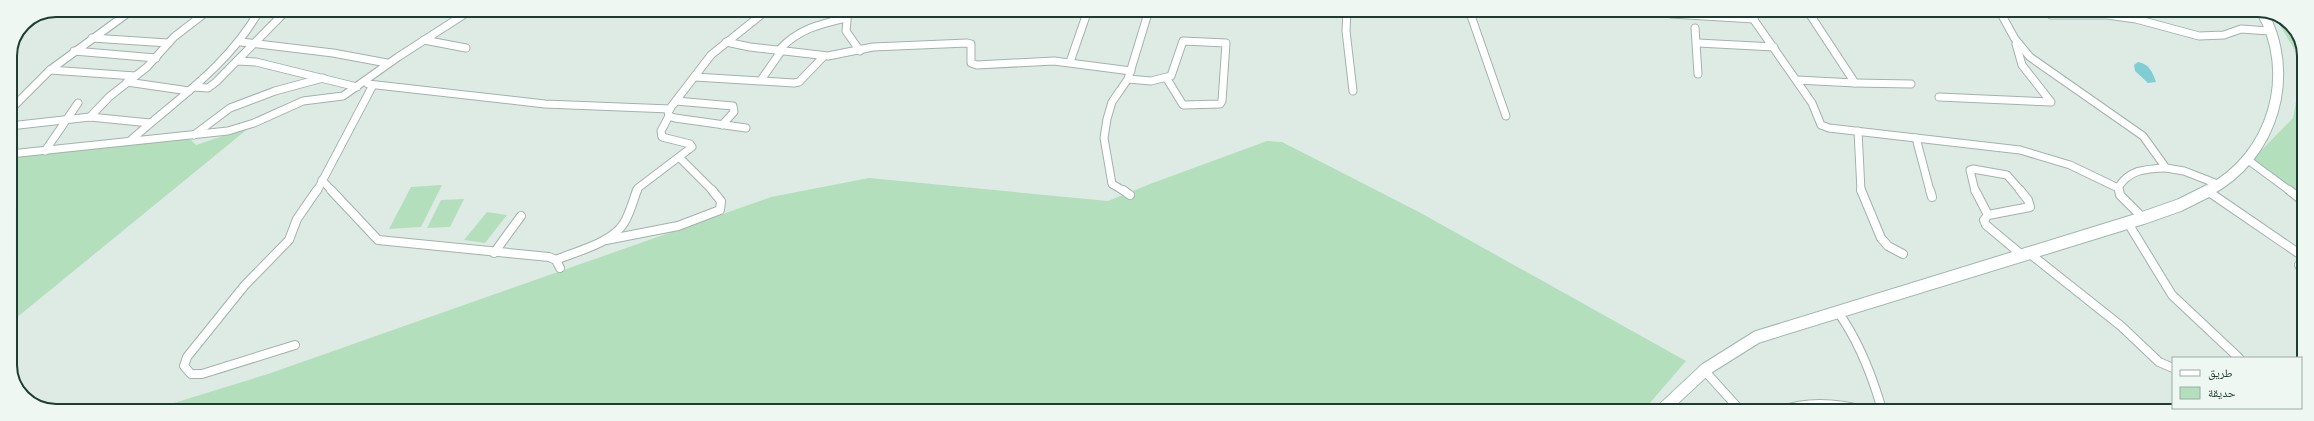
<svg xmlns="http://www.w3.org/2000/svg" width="2314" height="421" font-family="Lato,'Noto Naskh Arabic',sans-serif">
	<rect width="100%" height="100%" fill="#deebe4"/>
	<g fill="#b4dfbd">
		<path d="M2275,17L2291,24L2304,50V205L2248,164L2293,118L2303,64Z"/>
		<path d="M250,127L10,323V158L165,138L191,140L196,145Z"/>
		<path d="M1267,141L1282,142L1419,212L1686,361L1643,411H148L268,374L771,197L869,178L1108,201L1150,184Z"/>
		<path d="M442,185L421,227L389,229L411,187Z"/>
		<path d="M464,199L450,227L427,228L441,200Z"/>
		<path d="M487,212L507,215L485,243L464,240Z"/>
	</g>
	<path fill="#80cdd6" d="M2138,62C2149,64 2152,71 2156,82L2148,83L2135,71L2134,65Z"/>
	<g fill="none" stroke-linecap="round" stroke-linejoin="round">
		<defs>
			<g id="street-far1">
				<path d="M848,10L846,31L860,51"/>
				<path d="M1347,10L1346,31L1353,91"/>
				<path d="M1469,10L1506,116"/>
				<path d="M1666,10L1671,14L1754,19"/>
				<path d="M1747,10L1812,103L1821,125L1829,128L2020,150L2070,165L2118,188L2119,191"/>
				<path d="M1999,10L2015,39L2030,57L2143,136L2166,168L2184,171L2220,185"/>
				<path d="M523,12L526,10"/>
				<path d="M2051,15H2107L2136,19L2199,36L2224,35L2241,29L2269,31"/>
				<path d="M2264,15L2275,16"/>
				<path d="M1695,28L1698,74"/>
				<path d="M92,38L168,43"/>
				<path d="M424,40L466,48"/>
				<path d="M241,42L333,53L387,63"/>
				<path d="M726,42L750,47L828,56L873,47L967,43L971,44V63L977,65L1054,61L1131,71"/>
				<path d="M1698,43L1774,47"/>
				<path d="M779,50C798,29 820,24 846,18"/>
				<path d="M74,51L156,58"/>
				<path d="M237,61L256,62L357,87"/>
				<path d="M1070,62L1088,10"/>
				<path d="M50,70L135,76"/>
				<path d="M695,77L794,83L799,82L824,56"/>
				<path d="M1128,79L1151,81L1171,76L1183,41L1226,43L1222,101L1220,104L1183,105L1167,79"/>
				<path d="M761,80L782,50"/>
				<path d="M1797,80L1855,83L1807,10"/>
				<path d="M127,82L189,91"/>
				<path d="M1855,83L1911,84"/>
				<path d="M368,84L545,104L670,109"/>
				<path d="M194,87L208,88L216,82L287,10"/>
				<path d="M1939,97L2051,102L2022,65L2016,44"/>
				<path d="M676,101L733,106L734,112L722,125"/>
				<path d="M10,110L50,70L132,10"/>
				<path d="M90,117L109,97L147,67L174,37L209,10"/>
				<path d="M10,126L90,117L150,123"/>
				<path d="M746,128L675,118L669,116L668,111L711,55L767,10"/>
				<path d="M1858,131L1861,191"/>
				<path d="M194,135L230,108L275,91L323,78"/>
				<path d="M1916,138L1930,191"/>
				<path d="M131,140C177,99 228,66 259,11"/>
				<path d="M45,151L78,103"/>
				<path d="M10,154L228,131L254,123L303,101L343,96L398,57L471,10"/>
				<path d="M680,158L713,191"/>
				<path d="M2248,160L2290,191"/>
				<path d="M322,180L332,191"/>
				<path d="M2118,188C2129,169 2146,169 2166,168"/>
				<path d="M317,191L373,85"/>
				<path d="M637,191L638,188L692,147L690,144L662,137L661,131L669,116"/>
				<path d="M1124,191L1112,184L1104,138L1107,119L1112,102L1128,79L1149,10"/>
				<path d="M1975,191L1970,170L1973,169L2007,175L2021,191"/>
			</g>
			<g id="street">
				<path d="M331,190L378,240L549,257L556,260L560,268"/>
				<path d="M1123,190L1130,195"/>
				<path d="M1861,190L1881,238L1888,246L1903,254"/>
				<path d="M1930,190L1932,197"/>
				<path d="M1975,190L1988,215"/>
				<path d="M2119,190L2120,195L2143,218"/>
				<path d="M2289,190L2304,202"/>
				<path d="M2209,192L2304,257"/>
				<path d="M1988,215L1984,220L1986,225L2022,255"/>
				<path d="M1988,215L2030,207L2028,200L2020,190"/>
				<path d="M2128,223L2172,295L2239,358"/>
				<path d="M606,240L678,226L720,210L721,201L712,190"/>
				<path d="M494,253L521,216"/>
				<path d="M2029,253L2121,326L2159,362L2173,368"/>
				<path d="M556,260C577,251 612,243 624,223C630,213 633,201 637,190"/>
				<path d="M2304,262L2299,265L2304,274"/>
				<path d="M1838,312C1858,340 1870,370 1880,403L1876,411"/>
				<path d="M295,345L202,374H191L184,366L187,357L245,285L289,240L297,219L317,190"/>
				<path d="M1703,369L1741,411"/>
				<path d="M1780,411C1809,400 1838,403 1867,411"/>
			</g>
			<path id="secondary-far1" d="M2208,191C2273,157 2298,74 2261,10"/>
			<path id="secondary" d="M1661,411L1706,369L1757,337L2143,218L2180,205L2210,190"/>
		</defs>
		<use href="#street-far1" stroke="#a1b3ab" stroke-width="9"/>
		<use href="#street" stroke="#a1b3ab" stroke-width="10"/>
		<use href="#secondary-far1" stroke="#9cb8ac" stroke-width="12"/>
		<use href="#secondary" stroke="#9cb8ac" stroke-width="14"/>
		<use href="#street-far1" stroke="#fff" stroke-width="7"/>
		<use href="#street" stroke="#fff" stroke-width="8"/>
		<use href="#secondary-far1" stroke="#fff" stroke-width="10"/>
		<use href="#secondary" stroke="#fff" stroke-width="12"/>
	</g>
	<path d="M0 0H2314V421H0ZM56 17H2258A39 39 0 0 1 2297 56V365A39 39 0 0 1 2258 404H56A39 39 0 0 1 17 365V56A39 39 0 0 1 56 17Z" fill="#eef7f2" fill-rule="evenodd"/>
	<path fill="none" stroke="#1e3c32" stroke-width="2" d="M56 17H2258A39 39 0 0 1 2297 56V365A39 39 0 0 1 2258 404H56A39 39 0 0 1 17 365V56A39 39 0 0 1 56 17Z"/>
	<rect x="2172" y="357" width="130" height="52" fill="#eef7f2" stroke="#9baca5"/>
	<rect x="2180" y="370" width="20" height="6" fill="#ffffff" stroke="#9baca5"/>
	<text x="2208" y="377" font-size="12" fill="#1e3c32">طريق</text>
	<rect x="2180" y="387" width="20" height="12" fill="#b4dfbd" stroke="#9baca5"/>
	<text x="2208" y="397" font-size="12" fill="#1e3c32">حديقة</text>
</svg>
